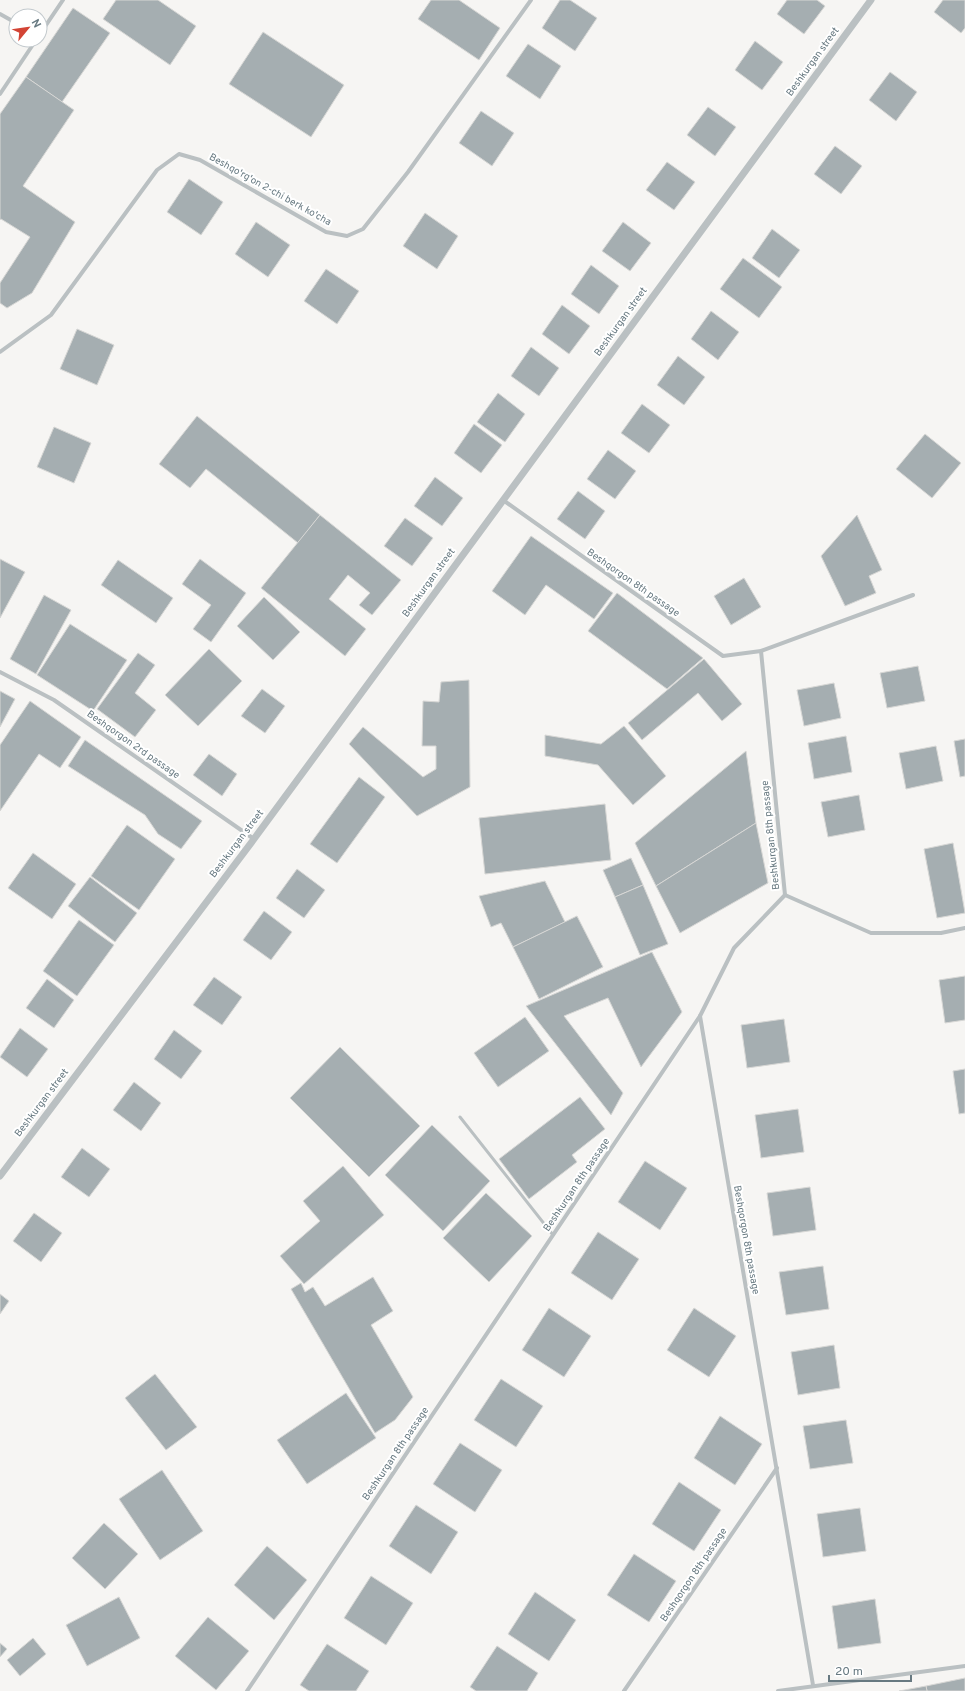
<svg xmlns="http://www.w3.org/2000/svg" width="965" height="1691" font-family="Overpass,sans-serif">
	<rect width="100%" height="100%" fill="#f6f5f3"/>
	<g fill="#a5aeb1" stroke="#d7d7d5">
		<path d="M116,0H158L196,26L170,65L103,19Z"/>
		<path d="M431,0H459L500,28L479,60L418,19Z"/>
		<path d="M560,0H570L597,18L575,51L542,28Z"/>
		<path d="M787,0H817L825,6L804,34L777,14Z"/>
		<path d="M943,0H965V28L961,33L934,12Z"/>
		<path d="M73,8L110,33L62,102L26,77Z"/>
		<path d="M263,32L344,85L311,137L229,84Z"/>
		<path d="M755,41L783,62L762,90L735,70Z"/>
		<path d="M528,44L561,66L540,99L506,76Z"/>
		<path d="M890,72L917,92L896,121L869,100Z"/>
		<path d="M26,77L74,110L23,186L75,222L32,293L7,308L0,303V283L30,237L1,219L0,220V114Z"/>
		<path d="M708,107L736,127L715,156L687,135Z"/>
		<path d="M481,111L514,133L492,166L459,143Z"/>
		<path d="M835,146L862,166L841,194L814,174Z"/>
		<path d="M667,162L695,182L674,210L646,190Z"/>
		<path d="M189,179L223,202L201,235L167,212Z"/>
		<path d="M425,213L458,236L437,269L403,246Z"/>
		<path d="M256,222L290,245L268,277L235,254Z"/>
		<path d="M623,222L651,243L630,271L602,251Z"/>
		<path d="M772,229L800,250L779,278L752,258Z"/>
		<path d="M743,258L782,287L759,318L720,289Z"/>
		<path d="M591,265L619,286L599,314L571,294Z"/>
		<path d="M326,269L359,291L337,324L304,301Z"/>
		<path d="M562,305L590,326L569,354L542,334Z"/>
		<path d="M711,311L739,332L718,360L691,339Z"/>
		<path d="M77,329L114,345L97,385L60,369Z"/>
		<path d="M531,347L559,368L539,396L511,376Z"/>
		<path d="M678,356L705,377L684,405L657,385Z"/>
		<path d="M498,393L525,414L505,442L477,422Z"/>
		<path d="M642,404L670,425L649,453L621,433Z"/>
		<path d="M197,416L320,515L298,543L206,469L190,488L159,464Z"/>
		<path d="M474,424L502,445L481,473L454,453Z"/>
		<path d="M54,427L91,443L74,483L37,467Z"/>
		<path d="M925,434L961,463L932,498L896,469Z"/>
		<path d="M608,450L636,471L615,499L587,479Z"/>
		<path d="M435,477L463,498L442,526L414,506Z"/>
		<path d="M578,491L605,511L585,539L557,519Z"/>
		<path d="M320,515L401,580L372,615L359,605L370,593L348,575L329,599L366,629L345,656L261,588Z"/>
		<path d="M857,515L882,570L869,576L876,593L845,606L821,556Z"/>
		<path d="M405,518L433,538L412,566L384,546Z"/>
		<path d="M531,536L613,593L594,619L546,585L525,615L492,591Z"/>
		<path d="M0,559L25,572L0,618Z"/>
		<path d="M200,559L246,593L211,642L193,629L211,605L182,584Z"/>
		<path d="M118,560L173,598L156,623L101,585Z"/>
		<path d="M744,578L761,607L731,625L714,596Z"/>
		<path d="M617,593L703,658L667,689L588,631Z"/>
		<path d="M44,595L71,610L36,674L10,659Z"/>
		<path d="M264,597L300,632L273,660L237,626Z"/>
		<path d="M70,624L127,660L93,711L37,675Z"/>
		<path d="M209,649L242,681L198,726L165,695Z"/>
		<path d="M138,653L155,665L135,693L156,710L135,737L97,709Z"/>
		<path d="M704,659L742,704L722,721L698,693L642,740L628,723Z"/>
		<path d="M918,666L925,701L887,708L880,673Z"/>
		<path d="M469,680L470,787L417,816L349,744L363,727L423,777L436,769V746H422L423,701L439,702L441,682Z"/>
		<path d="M834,683L841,718L804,726L797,690Z"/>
		<path d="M262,689L285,706L265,733L241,716Z"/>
		<path d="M0,691L15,699L0,727Z"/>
		<path d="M30,701L81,737L60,768L39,754L0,811V745Z"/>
		<path d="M624,726L666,776L633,805L598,765L545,756V735L601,744Z"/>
		<path d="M846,736L852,772L814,779L808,743Z"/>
		<path d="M965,739V776L960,777L954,741Z"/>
		<path d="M85,740L202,821L181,849L158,834L145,815L68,766Z"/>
		<path d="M936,746L943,781L906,789L899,753Z"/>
		<path d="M746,751L756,823L656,886L635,843Z"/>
		<path d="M209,754L237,774L222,796L193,775Z"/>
		<path d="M359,777L385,797L337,863L310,844Z"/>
		<path d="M859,795L865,830L828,837L821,802Z"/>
		<path d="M605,804L611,860L485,874L479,818Z"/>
		<path d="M756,823L768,883L680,933L656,886Z"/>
		<path d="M127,825L175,859L139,910L91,876Z"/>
		<path d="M953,843L965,913L937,918L924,849Z"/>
		<path d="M33,853L76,884L52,919L8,888Z"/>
		<path d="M631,858L643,885L615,897L603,870Z"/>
		<path d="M297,869L325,890L304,918L276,898Z"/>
		<path d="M90,877L137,913L115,942L68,906Z"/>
		<path d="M545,881L565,922L513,947L501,923L491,927L479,896Z"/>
		<path d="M643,885L668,944L640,955L615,897Z"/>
		<path d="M264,911L292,932L271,960L243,940Z"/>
		<path d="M577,916L603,967L539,999L513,947Z"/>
		<path d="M79,920L114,945L77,996L43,971Z"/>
		<path d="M652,952L682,1012L641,1067L608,998L564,1016L623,1093L611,1115L526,1006Z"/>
		<path d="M965,976V1020L945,1023L939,980Z"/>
		<path d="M214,977L242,997L222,1025L193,1005Z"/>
		<path d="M47,979L74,1000L54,1028L26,1008Z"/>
		<path d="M525,1017L549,1051L498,1087L474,1053Z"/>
		<path d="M784,1019L790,1062L747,1068L741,1025Z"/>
		<path d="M20,1028L48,1049L27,1077L0,1057Z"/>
		<path d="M174,1030L202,1051L181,1079L154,1059Z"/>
		<path d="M340,1047L420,1126L369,1177L290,1098Z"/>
		<path d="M965,1069V1113L959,1114L953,1071Z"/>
		<path d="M134,1082L161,1103L141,1131L113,1110Z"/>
		<path d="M580,1097L605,1129L572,1155L577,1162L529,1199L499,1159Z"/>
		<path d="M798,1109L804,1152L761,1158L755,1115Z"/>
		<path d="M432,1125L490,1181L443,1231L385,1175Z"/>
		<path d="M82,1148L110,1169L89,1197L61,1177Z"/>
		<path d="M645,1161L687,1188L660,1230L618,1202Z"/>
		<path d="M343,1166L384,1215L304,1284L280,1256L320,1221L303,1201Z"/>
		<path d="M810,1187L816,1230L773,1236L767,1193Z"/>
		<path d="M486,1193L532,1236L489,1282L443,1238Z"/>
		<path d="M34,1213L62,1233L41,1262L13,1241Z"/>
		<path d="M598,1232L639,1259L612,1300L571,1273Z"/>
		<path d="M823,1266L829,1309L786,1315L779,1272Z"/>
		<path d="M373,1277L393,1311L371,1325L413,1397L395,1420L375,1433L291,1289L301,1283L305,1292L313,1287L325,1306Z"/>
		<path d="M0,1294L9,1301L0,1314Z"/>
		<path d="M549,1308L591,1336L564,1377L522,1350Z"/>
		<path d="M694,1308L736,1336L709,1377L667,1350Z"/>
		<path d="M834,1345L840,1388L798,1395L791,1352Z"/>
		<path d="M155,1374L197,1427L166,1450L125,1398Z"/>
		<path d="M501,1379L543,1406L516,1447L474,1420Z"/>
		<path d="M346,1393L376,1438L307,1484L277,1440Z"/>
		<path d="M720,1416L762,1444L735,1485L694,1458Z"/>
		<path d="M846,1420L853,1463L810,1469L803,1426Z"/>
		<path d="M460,1443L502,1470L475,1512L433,1484Z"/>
		<path d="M162,1470L203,1531L160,1560L119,1499Z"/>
		<path d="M679,1482L721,1510L694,1551L652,1524Z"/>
		<path d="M416,1505L458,1532L431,1574L389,1546Z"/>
		<path d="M860,1508L866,1551L823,1557L817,1514Z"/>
		<path d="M104,1523L138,1554L105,1589L72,1558Z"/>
		<path d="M267,1546L307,1580L274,1620L234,1585Z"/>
		<path d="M634,1554L676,1581L649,1622L607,1595Z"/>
		<path d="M371,1576L413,1603L386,1645L344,1618Z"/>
		<path d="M535,1592L576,1620L549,1661L508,1634Z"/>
		<path d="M119,1597L140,1638L87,1666L66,1625Z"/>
		<path d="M875,1599L881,1643L838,1649L832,1606Z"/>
		<path d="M208,1617L249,1651L216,1690L175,1656Z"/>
		<path d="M33,1638L46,1654L20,1676L7,1660Z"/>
		<path d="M0,1643L7,1649L0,1657Z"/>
		<path d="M327,1644L369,1671L356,1691H309L300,1685Z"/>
		<path d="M497,1646L538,1673L527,1691H476L470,1687Z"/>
		<path d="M965,1678V1691H927L926,1686Z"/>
		<path d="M926,1686L927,1691H899Z"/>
	</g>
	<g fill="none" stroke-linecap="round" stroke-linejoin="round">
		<path stroke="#bac0c2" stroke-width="3" d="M460,1117L553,1235"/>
		<g stroke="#bac0c2" stroke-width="4">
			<path d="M0,14L16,23"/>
			<path d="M40,34L63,0"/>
			<path d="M0,94L36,40"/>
			<path d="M0,352L51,315L157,170L179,154L200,160L326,232L347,236L363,229L408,172L531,0"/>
			<path d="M503,500L723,656L761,651L913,595"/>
			<path d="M761,651L785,895"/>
			<path d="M0,672L54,700L254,839"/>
			<path d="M785,895L871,933H941L965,928"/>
			<path d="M700,1016L813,1685"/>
			<path d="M247,1691L700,1016L734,948L785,895"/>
			<path d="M624,1691L777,1468"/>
			<path d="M778,1691L965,1666"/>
		</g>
		<path stroke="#bac0c2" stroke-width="7" d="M0,1176L254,839L871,0"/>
	</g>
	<g text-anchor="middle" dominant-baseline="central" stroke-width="4" stroke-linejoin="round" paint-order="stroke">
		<g font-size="10" fill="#677981" stroke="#fff">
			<text transform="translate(813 62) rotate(-54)">Beshkurgan street</text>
			<text transform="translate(270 190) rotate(29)">Beshqo'rg'on 2-chi berk ko'cha</text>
			<text transform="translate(621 322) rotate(-54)">Beshkurgan street</text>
			<text transform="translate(429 583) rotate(-54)">Beshkurgan street</text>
			<text transform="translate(633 583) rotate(35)">Beshqorgon 8th passage</text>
			<text transform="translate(133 745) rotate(35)">Beshqorgon 2rd passage</text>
			<text transform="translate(771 835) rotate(-96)">Beshkurgan 8th passage</text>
			<text transform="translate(237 844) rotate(-53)">Beshkurgan street</text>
			<text transform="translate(42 1103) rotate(-53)">Beshkurgan street</text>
			<text transform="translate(577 1185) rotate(-56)">Beshkurgan 8th passage</text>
			<text transform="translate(746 1240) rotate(80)">Beshqorgon 8th passage</text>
			<text transform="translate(396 1454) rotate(-56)">Beshkurgan 8th passage</text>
			<text transform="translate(694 1575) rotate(-56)">Beshqorgon 8th passage</text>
		</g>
	</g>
	<g transform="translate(28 28) rotate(61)"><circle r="19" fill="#ffffff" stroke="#c2c9cd"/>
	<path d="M0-3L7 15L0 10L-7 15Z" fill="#d34435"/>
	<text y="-6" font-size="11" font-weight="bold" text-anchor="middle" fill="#677981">N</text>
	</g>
	<path d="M829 1675v6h82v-6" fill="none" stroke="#677981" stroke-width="2"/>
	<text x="835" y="1675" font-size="12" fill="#677981" stroke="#ffffff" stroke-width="3" paint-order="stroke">20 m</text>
</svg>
